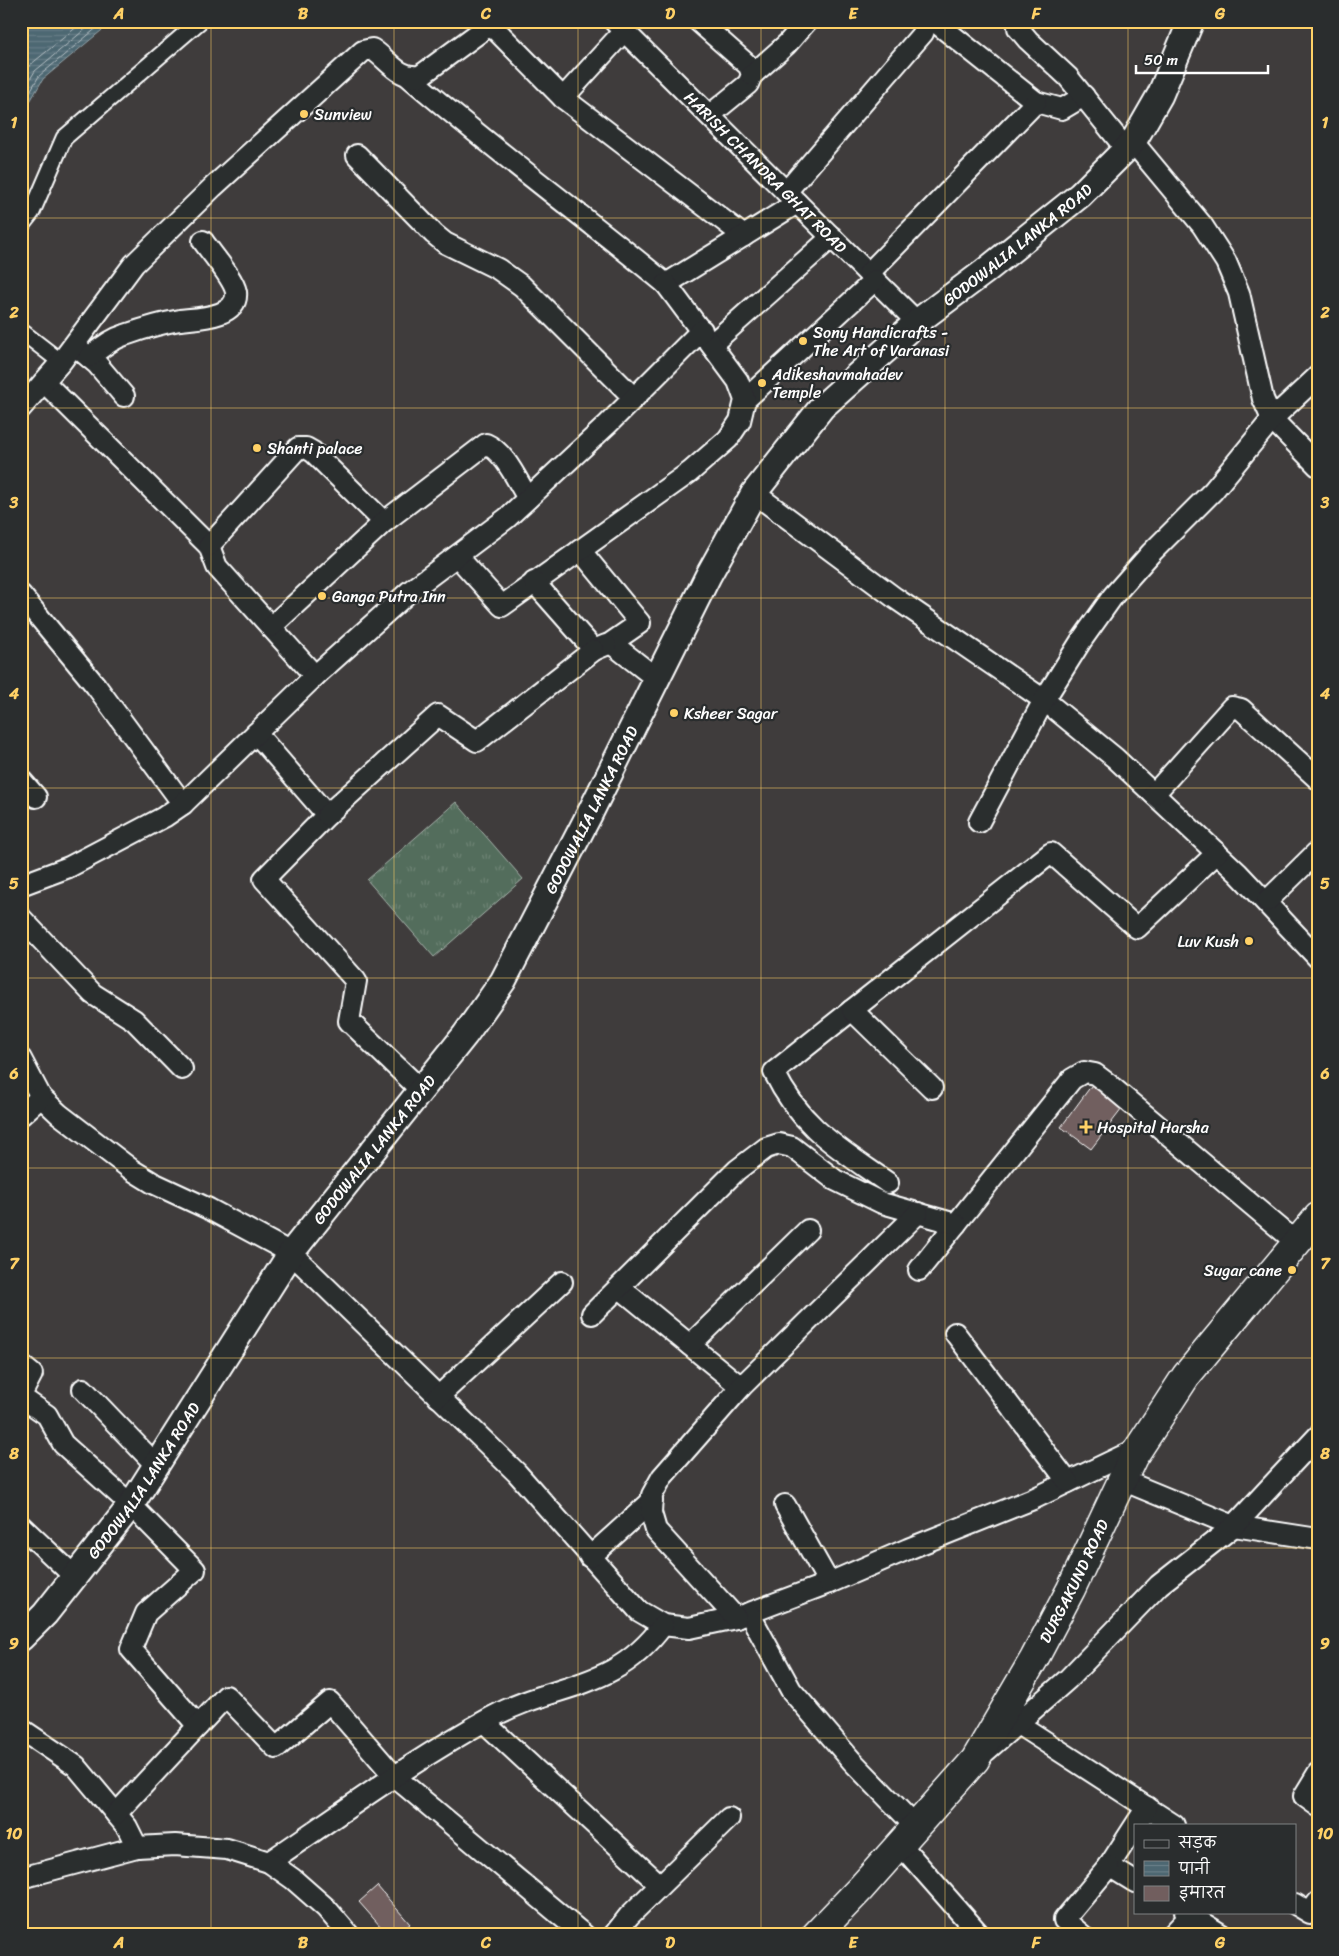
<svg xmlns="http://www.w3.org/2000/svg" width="1339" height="1956" font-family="Sriracha,'Playpen Sans Deva',sans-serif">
	<defs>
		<pattern id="grass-tufts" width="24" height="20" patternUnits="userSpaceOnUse" patternTransform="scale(1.25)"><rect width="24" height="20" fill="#536d5c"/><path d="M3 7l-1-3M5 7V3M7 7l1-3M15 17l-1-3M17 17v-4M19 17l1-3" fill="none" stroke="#6d8374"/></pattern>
		<pattern id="water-rules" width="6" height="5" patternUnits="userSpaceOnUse" patternTransform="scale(1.25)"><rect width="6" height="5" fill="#4d6772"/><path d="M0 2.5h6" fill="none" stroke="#687e87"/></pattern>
	</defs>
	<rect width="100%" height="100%" fill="#3f3c3c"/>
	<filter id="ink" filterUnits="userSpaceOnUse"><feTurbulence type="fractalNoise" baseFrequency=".02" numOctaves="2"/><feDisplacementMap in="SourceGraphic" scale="10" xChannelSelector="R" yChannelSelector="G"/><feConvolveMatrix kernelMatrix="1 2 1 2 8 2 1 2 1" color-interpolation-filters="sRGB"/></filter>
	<g filter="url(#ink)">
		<path fill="url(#grass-tufts)" stroke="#a9b6ae" d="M456,802L523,879L434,957L367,880Z"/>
		<path fill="url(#water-rules)" stroke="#94a4aa" d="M21,21H113L43,79L21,117Z"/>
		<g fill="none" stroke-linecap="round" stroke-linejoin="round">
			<g stroke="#b8c2c7" stroke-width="1">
				<path d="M21,79L30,65L84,21"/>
				<path d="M21,94L35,71L95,21"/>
				<path d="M21,107L39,76L105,21"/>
			</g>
		</g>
		<g fill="#715e5e" stroke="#fff">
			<path d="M1094,1082L1125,1105L1091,1149L1061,1127Z"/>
			<path d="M377,1886L410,1924L397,1935H388L359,1902Z"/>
		</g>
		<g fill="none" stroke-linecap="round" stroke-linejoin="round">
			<defs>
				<g id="pedestrian">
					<path d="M21,226L32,212L64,138L200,21"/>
					<path d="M21,331L61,362"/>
				</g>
				<g id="minor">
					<path id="s1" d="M614,21L917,322"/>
					<path d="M698,21L749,66L752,75L748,84L710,115"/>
					<path d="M934,21L1036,102L1062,109L1084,96"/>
					<path d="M1018,21V28L1028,40L1068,77L1126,149"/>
					<path d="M491,25L563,98L744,236"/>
					<path d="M752,75L787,44L807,21"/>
					<path d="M409,77C493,149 581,214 666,284L797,203"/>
					<path d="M563,98L624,31"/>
					<path d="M1133,142L1202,225L1226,262L1239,293L1263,399L1272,419L1318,466"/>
					<path d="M357,155L434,234L445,243L498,269L522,286L634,398"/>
					<path d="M786,192L923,33L926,24L924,21"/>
					<path d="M869,273L1036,102"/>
					<path d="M712,344L832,237"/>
					<path d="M79,349L97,364L124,396"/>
					<path d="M89,357C100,349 111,339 125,335C142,329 162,323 180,320C196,318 239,318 236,292C234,279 211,253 203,241"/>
					<path d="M44,382L209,546L217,567L315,676"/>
					<path d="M745,400L875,280"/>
					<path d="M21,408L61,362L134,264L213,187L363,51L372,49C389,60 398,79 420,76L495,21"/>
					<path d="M754,493L895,598L1044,700L1115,758L1238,873L1318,958"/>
					<path d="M209,546L298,448H306L313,452L384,522"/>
					<path d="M580,550L640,623L611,643L657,679"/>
					<path d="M457,556L502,606L690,472L728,439L740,421L745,400L738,381L666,284"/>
					<path d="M534,582L594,650L606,645"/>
					<path d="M21,595L96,686L183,804"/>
					<path d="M271,627L384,522L486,444C505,452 517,481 528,498"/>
					<path d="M256,733L327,815L264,879L356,981L349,1021L421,1090"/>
					<path d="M21,780L36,797"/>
					<path d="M1154,794L1232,707L1241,709L1318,779"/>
					<path d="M327,815L438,715L477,741L594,650"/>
					<path d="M979,822L1044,700L1081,641L1113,596L1151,553L1213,491L1272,419L1318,376"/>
					<path d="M21,885L69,867L164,817L183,804L315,676L410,591L507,518L608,424L702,330"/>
					<path d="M1267,901L1318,851"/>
					<path d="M21,918L93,994L134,1020L182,1069"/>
					<path d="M852,1010L774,1072C801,1128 840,1149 888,1183"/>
					<path d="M21,1059L41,1097L59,1114L132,1170L153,1183L209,1209L291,1253L517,1473L639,1611L663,1625L689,1628L736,1618L829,1583L908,1549L1033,1499L1139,1448"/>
					<path d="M932,1088L852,1010L1051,853L1137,928L1217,853"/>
					<path d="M21,1115L41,1097"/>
					<path d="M919,1270L1072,1079L1084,1072L1095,1074L1107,1083L1296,1242"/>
					<path d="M620,1288L741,1387"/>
					<path d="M592,1314L737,1170L766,1148L779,1144L792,1147L835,1180L882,1203L956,1224"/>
					<path d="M955,1333L1068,1482"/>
					<path d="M690,1345L808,1230"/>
					<path d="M21,1365L32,1374L21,1395"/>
					<path d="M83,1389L155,1464"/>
					<path d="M21,1397L47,1415L63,1444L131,1505L195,1570L146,1613L131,1649L198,1726"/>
					<path d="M438,1397L562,1282"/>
					<path d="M1122,1480L1234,1526L1318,1539"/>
					<path d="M785,1505L829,1583"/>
					<path d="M21,1526L75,1577"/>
					<path d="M590,1557L652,1501"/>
					<path d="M749,1613L791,1690L852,1761L916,1827"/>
					<path d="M736,1618L656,1530L651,1513L652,1495L662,1477L741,1387L918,1213"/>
					<path d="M484,1722L660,1885"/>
					<path d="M1018,1724L1174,1825"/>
					<path d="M21,1729L76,1766L127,1827L137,1847"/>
					<path d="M986,1751L1068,1679L1159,1585L1234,1526L1318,1436"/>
					<path d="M1318,1773L1304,1796L1318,1806"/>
					<path d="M116,1814L226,1696L276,1748L330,1702L395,1777L584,1935"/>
					<path d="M900,1844L980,1935"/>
					<path d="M269,1862C343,1812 415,1759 492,1717C556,1682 614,1692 663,1625"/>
					<path d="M21,1878L137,1847L175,1845L227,1849L269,1862L293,1879L326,1908L349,1935"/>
					<path d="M1135,1882L1109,1866L1147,1807"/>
					<path d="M1295,1904L1310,1913L1318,1902"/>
					<path d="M1185,1912L1222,1935"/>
					<path d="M614,1935L629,1916L729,1818"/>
					<path d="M1082,1935L1064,1920L1109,1866"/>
					<path d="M1172,1935L1190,1916"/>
				</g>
				<g id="tertiary">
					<path id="s2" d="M21,1638L45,1614L131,1505L291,1253L465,1035L503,981L589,815L708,576L754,493L822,407L917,322L984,272L1080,195L1133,142L1160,95L1191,21"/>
				</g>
				<g id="primary">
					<path id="s3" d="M816,1935L861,1888L975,1760L1034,1659L1071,1589L1133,1457L1186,1376L1318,1217"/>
				</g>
			</defs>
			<use href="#pedestrian" stroke="#fff" stroke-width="19"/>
			<use href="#minor" stroke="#fff" stroke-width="24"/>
			<use href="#tertiary" stroke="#fff" stroke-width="29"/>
			<use href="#primary" stroke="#fff" stroke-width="31"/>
			<use href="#pedestrian" stroke="#2a2d2e" stroke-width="15"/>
			<use href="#minor" stroke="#2a2d2e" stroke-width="20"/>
			<use href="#tertiary" stroke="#2a2d2e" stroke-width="25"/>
			<use href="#primary" stroke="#2a2d2e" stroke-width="28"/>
		</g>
	</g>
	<path fill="none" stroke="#ffd166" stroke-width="1" stroke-opacity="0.55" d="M211,21V1935M394,21V1935M578,21V1935M761,21V1935M945,21V1935M1128,21V1935M21,218H1318M21,408H1318M21,598H1318M21,788H1318M21,978H1318M21,1168H1318M21,1358H1318M21,1548H1318M21,1738H1318"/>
	<g fill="#ffd166" stroke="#2a2d2e" stroke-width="2">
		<circle cx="304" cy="114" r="5"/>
		<circle cx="803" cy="341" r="5"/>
		<circle cx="762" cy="383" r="5"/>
		<circle cx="257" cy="448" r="5"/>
		<circle cx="322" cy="596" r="5"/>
		<circle cx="674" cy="713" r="5"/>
		<circle cx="1249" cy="941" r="5"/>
		<path d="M1083.5 1119.5h5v5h5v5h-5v5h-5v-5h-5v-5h5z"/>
		<circle cx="1292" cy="1270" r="5"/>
	</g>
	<g text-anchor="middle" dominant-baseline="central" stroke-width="4.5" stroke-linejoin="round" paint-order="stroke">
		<g font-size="16" fill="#fff" stroke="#2a2d2e" text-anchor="start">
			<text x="314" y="114">Sunview</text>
			<text x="813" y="332">Sony Handicrafts -<tspan x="813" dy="18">The Art of Varanasi</tspan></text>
			<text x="772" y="374">Adikeshavmahadev<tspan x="772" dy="18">Temple</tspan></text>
			<text x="267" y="448">Shanti palace</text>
			<text x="332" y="596">Ganga Putra Inn</text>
			<text x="684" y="713">Ksheer Sagar</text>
			<text x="1239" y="941" text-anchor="end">Luv Kush</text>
			<text x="1097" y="1127">Hospital Harsha</text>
			<text x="1282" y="1270" text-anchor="end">Sugar cane</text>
		</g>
		<g font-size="16" fill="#fff" stroke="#2a2d2e">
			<text stroke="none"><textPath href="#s1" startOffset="214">HARISH CHANDRA GHAT ROAD</textPath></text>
			<text stroke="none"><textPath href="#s2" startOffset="1729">GODOWALIA LANKA ROAD</textPath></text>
			<text stroke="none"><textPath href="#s2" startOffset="1009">GODOWALIA LANKA ROAD</textPath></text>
			<text stroke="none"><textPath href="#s2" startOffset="604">GODOWALIA LANKA ROAD</textPath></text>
			<text stroke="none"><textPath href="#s2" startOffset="200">GODOWALIA LANKA ROAD</textPath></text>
			<text stroke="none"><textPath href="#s3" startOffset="441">DURGAKUND ROAD</textPath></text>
		</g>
	</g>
	<rect width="1339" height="1956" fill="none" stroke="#2a2d2e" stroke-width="55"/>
	<rect x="1134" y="1824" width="162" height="90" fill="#2a2d2e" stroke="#7f8182"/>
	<rect x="1144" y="1840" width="25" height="8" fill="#2a2d2e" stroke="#7f8182"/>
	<text x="1179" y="1848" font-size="15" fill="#ffffff">सड़क</text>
	<rect x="1144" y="1861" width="25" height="15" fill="url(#water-rules)" stroke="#7f8182"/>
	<text x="1179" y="1874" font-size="15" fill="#ffffff">पानी</text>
	<rect x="1144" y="1886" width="25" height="15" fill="#715e5e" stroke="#7f8182"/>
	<text x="1179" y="1898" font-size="15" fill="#ffffff">इमारत</text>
	<path d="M1136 65v8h132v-8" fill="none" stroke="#ffffff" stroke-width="2.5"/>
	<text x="1144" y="65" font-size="15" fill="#ffffff" stroke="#2a2d2e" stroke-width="4" paint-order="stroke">50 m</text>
	<rect x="28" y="28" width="1284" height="1900" fill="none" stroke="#ffd166" stroke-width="2"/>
	<g font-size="16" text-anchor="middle" font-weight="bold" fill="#ffd166">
		<text x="119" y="19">A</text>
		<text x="303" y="19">B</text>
		<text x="486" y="19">C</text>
		<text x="670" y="19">D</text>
		<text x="853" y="19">E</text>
		<text x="1036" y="19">F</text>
		<text x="1220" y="19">G</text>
		<text x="14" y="128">1</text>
		<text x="1325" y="128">1</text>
		<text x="14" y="318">2</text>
		<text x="1325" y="318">2</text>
		<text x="14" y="508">3</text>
		<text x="1325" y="508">3</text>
		<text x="14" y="699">4</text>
		<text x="1325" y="699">4</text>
		<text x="14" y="889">5</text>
		<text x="1325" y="889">5</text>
		<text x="14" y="1079">6</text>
		<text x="1325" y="1079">6</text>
		<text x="14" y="1269">7</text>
		<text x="1325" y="1269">7</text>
		<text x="14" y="1459">8</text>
		<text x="1325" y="1459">8</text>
		<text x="14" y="1649">9</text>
		<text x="1325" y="1649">9</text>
		<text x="14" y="1839">10</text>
		<text x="1325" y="1839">10</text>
		<text x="119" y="1948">A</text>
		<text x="303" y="1948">B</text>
		<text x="486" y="1948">C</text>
		<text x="670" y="1948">D</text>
		<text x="853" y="1948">E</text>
		<text x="1036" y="1948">F</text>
		<text x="1220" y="1948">G</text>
	</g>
</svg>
